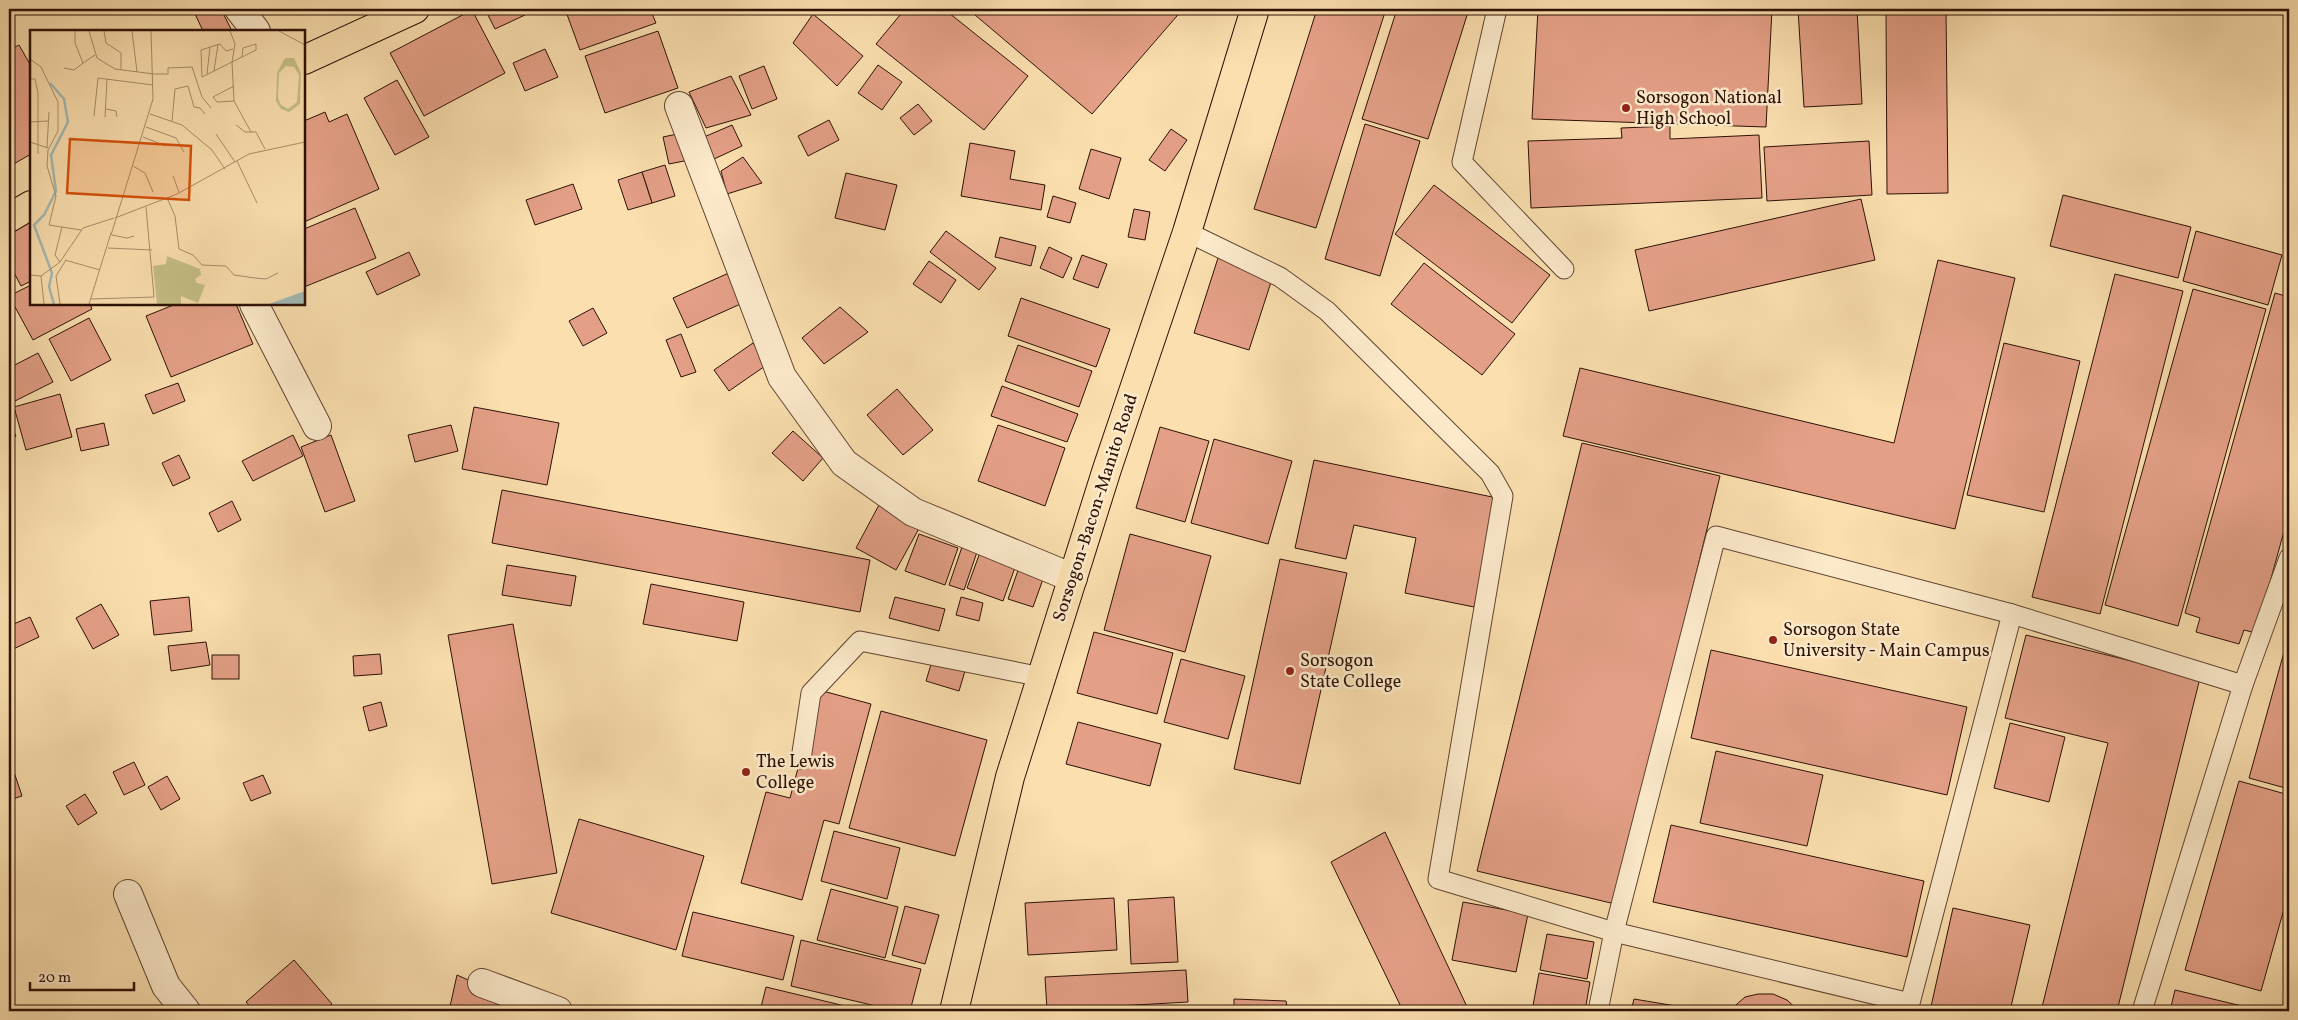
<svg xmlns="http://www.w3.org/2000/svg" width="2298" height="1020" font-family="Vollkorn,serif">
	<rect width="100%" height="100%" fill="#fbdfaf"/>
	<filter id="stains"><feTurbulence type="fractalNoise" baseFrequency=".004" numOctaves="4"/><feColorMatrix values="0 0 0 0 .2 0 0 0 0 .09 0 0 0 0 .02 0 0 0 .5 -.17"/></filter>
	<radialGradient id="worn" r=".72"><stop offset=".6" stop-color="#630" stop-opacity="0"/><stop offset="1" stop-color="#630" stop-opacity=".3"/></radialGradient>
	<g fill="#e4a087" stroke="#2d1105">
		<path d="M206,9H221L231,29L225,31H203L195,14Z"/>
		<path d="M485,9H522L525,15L495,29Z"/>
		<path d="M565,9H650L656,23L580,50Z"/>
		<path d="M905,9H944L1028,76L984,130L876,44Z"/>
		<path d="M968,9H1183L1092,114Z"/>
		<path d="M1317,9H1386L1316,228L1254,209Z"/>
		<path d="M1397,9H1469L1428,139L1362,119Z"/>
		<path d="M1538,9H1772L1766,127L1532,119Z"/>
		<path d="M1798,9H1857L1862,104L1804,107Z"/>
		<path d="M1886,9H1946L1948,193L1887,194Z"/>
		<path d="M472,10L505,73L424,116L390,53Z"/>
		<path d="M813,14L863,56L837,86L793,43Z"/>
		<path d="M658,31L678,88L605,113L585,56Z"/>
		<path d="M19,45L31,66V154L12,165L9,158V50Z"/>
		<path d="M545,49L558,77L525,91L513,63Z"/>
		<path d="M878,65L902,82L882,110L858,93Z"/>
		<path d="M764,66L777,99L752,109L739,76Z"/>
		<path d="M731,76L751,115L706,128L689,92Z"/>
		<path d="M397,80L429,137L395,155L364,98Z"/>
		<path d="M918,104L932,121L914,135L900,118Z"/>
		<path d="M325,112L329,122L347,114L379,189L304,222V121Z"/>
		<path d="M829,120L839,140L808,156L798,136Z"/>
		<path d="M1365,124L1420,141L1380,276L1325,259Z"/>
		<path d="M732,125L742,146L714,159L704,137Z"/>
		<path d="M1670,126V139L1759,135L1762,198L1531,208L1528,141L1622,138L1621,128Z"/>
		<path d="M1171,129L1187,140L1165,171L1149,160Z"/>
		<path d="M682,133L689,160L669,164L663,137Z"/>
		<path d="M1869,141L1872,195L1767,201L1764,147Z"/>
		<path d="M970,143L1015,151L1010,179L1045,185L1041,210L961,196Z"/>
		<path d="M1091,149L1121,158L1109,199L1079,189Z"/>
		<path d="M743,157L762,183L727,194L721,171Z"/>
		<path d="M665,165L675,196L652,203L642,172Z"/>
		<path d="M642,172L652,203L628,210L618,180Z"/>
		<path d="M846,173L897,185L885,230L835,218Z"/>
		<path d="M573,184L582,209L535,225L526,200Z"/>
		<path d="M1434,185L1550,275L1512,323L1395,234Z"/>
		<path d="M2063,195L2191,227L2178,278L2050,246Z"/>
		<path d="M1053,196L1076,203L1070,223L1047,217Z"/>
		<path d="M1861,199L1875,260L1649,311L1635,250Z"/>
		<path d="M355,208L376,258L304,287V229Z"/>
		<path d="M1134,209L1150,212L1145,240L1128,237Z"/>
		<path d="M31,217V281L21,286L9,263V229Z"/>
		<path d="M946,231L996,268L979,290L930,252Z"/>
		<path d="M2196,231L2282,255L2268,305L2183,281Z"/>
		<path d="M1000,237L1036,246L1031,266L995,257Z"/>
		<path d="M1049,247L1072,258L1063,278L1040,268Z"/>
		<path d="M409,252L420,275L377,295L366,272Z"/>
		<path d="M1082,255L1107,264L1098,288L1073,279Z"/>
		<path d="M1218,258L1273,276L1249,350L1194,333Z"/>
		<path d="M1938,260L2015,278L1955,529L1563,436L1580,368L1894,443Z"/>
		<path d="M929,261L956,280L941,303L913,284Z"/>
		<path d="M1424,263L1515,334L1482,375L1391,304Z"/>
		<path d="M731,272L745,302L687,328L673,298Z"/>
		<path d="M2115,274L2183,291L2100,614L2032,597Z"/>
		<path d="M31,285V304H90L92,309L33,340L9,296Z"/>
		<path d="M2193,289L2266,309L2178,626L2105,605Z"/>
		<path d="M2275,293L2289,297V513L2256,633L2244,630L2239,644L2196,632L2200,618L2185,613Z"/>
		<path d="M1021,298L1110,329L1096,367L1008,336Z"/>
		<path d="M176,304H236L253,344L171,377L146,316Z"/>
		<path d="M840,307L868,332L824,364L802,338Z"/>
		<path d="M593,308L607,333L583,346L569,321Z"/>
		<path d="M89,318L111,360L71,381L49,339Z"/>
		<path d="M681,334L696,372L681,377L666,340Z"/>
		<path d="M753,343L768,364L729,391L714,370Z"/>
		<path d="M2004,343L2080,361L2044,512L1967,495Z"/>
		<path d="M1018,345L1092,371L1079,407L1005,381Z"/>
		<path d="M38,353L53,382L9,404V368Z"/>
		<path d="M178,383L185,401L153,414L145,395Z"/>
		<path d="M1002,386L1078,414L1067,442L991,416Z"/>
		<path d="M897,389L933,430L903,455L867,415Z"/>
		<path d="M60,394L72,437L26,450L14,407Z"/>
		<path d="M474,407L559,423L547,485L462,469Z"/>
		<path d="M9,422L16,436L9,440Z"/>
		<path d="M104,423L109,445L81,451L76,429Z"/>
		<path d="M451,425L458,451L415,462L408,435Z"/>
		<path d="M998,425L1065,448L1045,506L978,481Z"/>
		<path d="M1160,427L1209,441L1185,522L1136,508Z"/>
		<path d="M793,431L823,458L803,481L772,453Z"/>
		<path d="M293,435L303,456L253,481L242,461Z"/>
		<path d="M331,435L355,501L325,512L301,447Z"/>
		<path d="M1214,439L1292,461L1268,544L1191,523Z"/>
		<path d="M1582,443L1720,476L1615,904L1477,871Z"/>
		<path d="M179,455L190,478L173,486L162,463Z"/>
		<path d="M1314,460L1497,498L1474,607L1405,593L1416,538L1354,525L1346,559L1295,548Z"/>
		<path d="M502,490L870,560L860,612L492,543Z"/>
		<path d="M232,501L241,520L218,532L209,513Z"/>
		<path d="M880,503L921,525L896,570L856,548Z"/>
		<path d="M919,534L958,548L945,585L905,571Z"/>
		<path d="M1130,534L1211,556L1185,652L1104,630Z"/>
		<path d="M962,547L977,552L964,590L949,585Z"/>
		<path d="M982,547L1018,559L1003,601L967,588Z"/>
		<path d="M1022,559L1047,568L1033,607L1008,599Z"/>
		<path d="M1280,559L1347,573L1300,784L1234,769Z"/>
		<path d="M507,565L576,576L571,606L502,595Z"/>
		<path d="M651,584L744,602L737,641L643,624Z"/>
		<path d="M189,597L192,631L154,635L150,601Z"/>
		<path d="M895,597L945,609L939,631L889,618Z"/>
		<path d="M961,597L983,603L979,621L956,615Z"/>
		<path d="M101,604L119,635L93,649L76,618Z"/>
		<path d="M30,617L39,637L9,651V626Z"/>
		<path d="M513,624L557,873L492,884L448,635Z"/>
		<path d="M1094,632L1173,653L1157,714L1077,693Z"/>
		<path d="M2289,632V648L2285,646Z"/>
		<path d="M2026,635L2200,678L2117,1011H2041L2108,743L2005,718Z"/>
		<path d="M206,642L210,665L171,671L168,646Z"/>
		<path d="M1711,650L1967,707L1947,795L1691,738Z"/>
		<path d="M2284,652L2289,654V789L2249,778Z"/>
		<path d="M380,654L382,674L354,676L353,656Z"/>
		<rect x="212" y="655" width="27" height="24"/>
		<path d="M1181,659L1245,676L1228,739L1164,722Z"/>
		<path d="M932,661L965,671L959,691L926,681Z"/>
		<path d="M819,690L871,704L839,824L824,820L802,900L741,883L766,792L790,798Z"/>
		<path d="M381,702L387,726L369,731L363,707Z"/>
		<path d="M881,711L987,740L955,856L849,828Z"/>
		<path d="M1078,722L1161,744L1150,786L1066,764Z"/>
		<path d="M2010,723L2065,737L2049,802L1994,788Z"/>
		<path d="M1716,751L1823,775L1807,846L1700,823Z"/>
		<path d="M134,762L145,785L124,795L113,772Z"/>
		<path d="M12,766L22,796L9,800V767Z"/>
		<path d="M263,775L271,793L251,801L243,783Z"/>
		<path d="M167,776L180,799L161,810L148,787Z"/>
		<path d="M2239,781L2289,795V891L2261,991L2185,970Z"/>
		<path d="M85,794L97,813L78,825L66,806Z"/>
		<path d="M579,819L704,856L676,950L551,913Z"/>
		<path d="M1671,825L1924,881L1907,957L1653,902Z"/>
		<path d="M834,831L900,848L887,899L821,881Z"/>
		<path d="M1385,832L1469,1011H1403L1331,862Z"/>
		<path d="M831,889L898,907L885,958L817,940Z"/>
		<path d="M1174,897L1178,962L1131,964L1128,900Z"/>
		<path d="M1114,898L1117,950L1028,955L1025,903Z"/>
		<path d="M1463,902L1528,914L1516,972L1452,960Z"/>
		<path d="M905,906L939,915L925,964L892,955Z"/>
		<path d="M1953,908L2030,925L2010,1011H1930Z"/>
		<path d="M693,912L794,936L783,980L682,956Z"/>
		<path d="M1547,934L1594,942L1587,979L1540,970Z"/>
		<path d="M801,940L921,969L910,1011H897L791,986Z"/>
		<path d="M294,960L332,1004L324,1011H254L246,1002Z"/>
		<path d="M1186,970L1188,1002L1047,1010L1045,977Z"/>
		<path d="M1539,973L1590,982L1585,1011H1532Z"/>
		<path d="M457,975L504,996L500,1011H449Z"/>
		<path d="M766,987L866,1011H760Z"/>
		<path d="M2175,990L2263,1011H2170Z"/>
		<path d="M1758,994H1773L1787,1000L1799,1011H1729L1745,997Z"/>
		<path d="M1234,999L1286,1001L1288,1011H1234Z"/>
		<path d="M1634,999L1706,1011H1631Z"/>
	</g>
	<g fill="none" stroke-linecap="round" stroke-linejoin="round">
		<defs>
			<g id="service">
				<path d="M1497,9L1462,162L1564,269"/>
				<path d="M1187,232L1280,277L1327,311L1490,473L1503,496L1438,879L1614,932L1910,1003L2012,614"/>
				<path d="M801,759L811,693L860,641L1042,677"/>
				<path d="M1598,1011L1614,932L1716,536L2012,614L2243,685"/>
				<path d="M2142,1011L2243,685L2289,558"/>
			</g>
			<g id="minor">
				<path d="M239,9L256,31"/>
				<path d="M679,106L782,377L844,463L913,512L1073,578"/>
				<path d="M254,304L317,426"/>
				<path d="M128,894L166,986L186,1011"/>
				<path d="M482,983L558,1011"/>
			</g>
			<g id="primary">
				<path d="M304,60L415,9"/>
				<path d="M9,218L31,205"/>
				<path d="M954,1011L1010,777L1107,469L1187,232L1255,9"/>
			</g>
		</defs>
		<use href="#service" stroke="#604430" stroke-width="21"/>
		<use href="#minor" stroke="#604430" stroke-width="30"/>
		<use href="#primary" stroke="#2d1105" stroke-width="30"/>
		<use href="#service" stroke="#fceacb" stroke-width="19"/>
		<use href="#minor" stroke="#fceacb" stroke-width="28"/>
		<use href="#primary" stroke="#fbdfaf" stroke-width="28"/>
	</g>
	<g fill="#8f2418" stroke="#fceacb" stroke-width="2">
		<circle cx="1626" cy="108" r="5"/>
		<circle cx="1773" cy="640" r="5"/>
		<circle cx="1290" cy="671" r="5"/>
		<circle cx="746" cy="772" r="5"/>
	</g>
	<g text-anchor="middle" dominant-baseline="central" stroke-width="5" stroke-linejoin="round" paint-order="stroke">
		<g font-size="18" fill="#2d1105" stroke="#fceacb" text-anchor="start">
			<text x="1636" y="98">Sorsogon National<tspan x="1636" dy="21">High School</tspan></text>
			<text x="1783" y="630">Sorsogon State<tspan x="1783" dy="21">University - Main Campus</tspan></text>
			<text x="1300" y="661">Sorsogon<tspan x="1300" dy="21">State College</tspan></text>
			<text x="756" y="762">The Lewis<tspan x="756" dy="21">College</tspan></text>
		</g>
		<g font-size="18" fill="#2d1105" stroke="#fceacb">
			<text transform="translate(1096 508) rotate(-72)">Sorsogon-Bacon-Manito Road</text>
		</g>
	</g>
	<g transform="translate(30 30)">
		<rect width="275" height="275" fill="#fbdfaf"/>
		<path d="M255,28H264L271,43L270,74L259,82L251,79L246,71L247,43ZM256,36L264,37L269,45L267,72L258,79L251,75L248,68L249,43ZM137,226L170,239L171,245L165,249L167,253L175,255L168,273L151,266V274H127L123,236L136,234Z" fill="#c5c086" fill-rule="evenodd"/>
		<path d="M275,261V274H239L250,270Z" fill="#a2bab4"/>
		<path fill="none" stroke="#a2bab4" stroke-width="2.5" d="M20,53L34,69L38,92L21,125L26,161L14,185L4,195L22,243L19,257L24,274"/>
		<path fill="none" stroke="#a98d6b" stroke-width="1" d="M45,1V13L53,33L65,25M59,1L67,28L85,39L124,44H138V38L162,37L172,67L181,78M74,1L76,13L91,23V40M102,1L107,42M200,1L205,14L202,32L204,71L221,102M249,1L275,15M203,19L196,21L190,14L171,20L172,47L226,20V14L213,18L212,27M0,29L11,37L28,72V101L18,120L17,136L26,166L19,195L51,200M34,38L44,40L53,33M184,41L188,14M177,44L180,17M0,49H5L8,63V124M204,56L183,67L187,72L204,71M76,79L86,81L87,87M120,84L152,95L182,120L195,139M64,86L68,48L123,55M75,87L77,49M142,91L145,59L158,56L164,77L170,78L175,84M0,92L18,91M206,95L215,102H226L235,119M116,97L146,108L154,122M186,104L205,132M113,107L136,116M0,112L18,118M17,117L19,82M207,131L227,173M103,136L115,143L123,162M143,146L149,162M137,168L145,186L149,219L163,225L172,235L196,236L204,245L225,248L236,249L248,243M85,188L147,164L219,124L275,112M81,205L123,69L121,1M82,205L97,208L104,206M78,218L122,220M35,230L70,240M30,232L25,225L32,197M0,245L11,246L30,232L53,198L84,188M11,246L14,274M61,269L124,267L116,177M30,274L26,246L36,230M59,274L81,203"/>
		<path fill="#d5520b" fill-opacity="0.15" stroke="#d5520b" stroke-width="2.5" d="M40,109L161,116L159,170L37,163Z"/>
		<rect width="275" height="275" fill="none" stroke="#2d1105" stroke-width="2.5"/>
	</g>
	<rect width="2298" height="1020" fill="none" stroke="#fbdfaf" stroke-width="30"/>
	<rect x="10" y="10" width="2278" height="1000" fill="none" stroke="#2d1105" stroke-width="2.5"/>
	<rect x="15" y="15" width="2268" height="990" fill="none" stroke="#2d1105"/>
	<path d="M30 982v8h104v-8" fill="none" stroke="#2d1105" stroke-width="2.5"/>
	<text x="38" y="982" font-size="15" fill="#2d1105" stroke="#fceacb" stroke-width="4" paint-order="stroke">20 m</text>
	<rect width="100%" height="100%" filter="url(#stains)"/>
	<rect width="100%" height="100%" fill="url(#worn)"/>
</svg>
